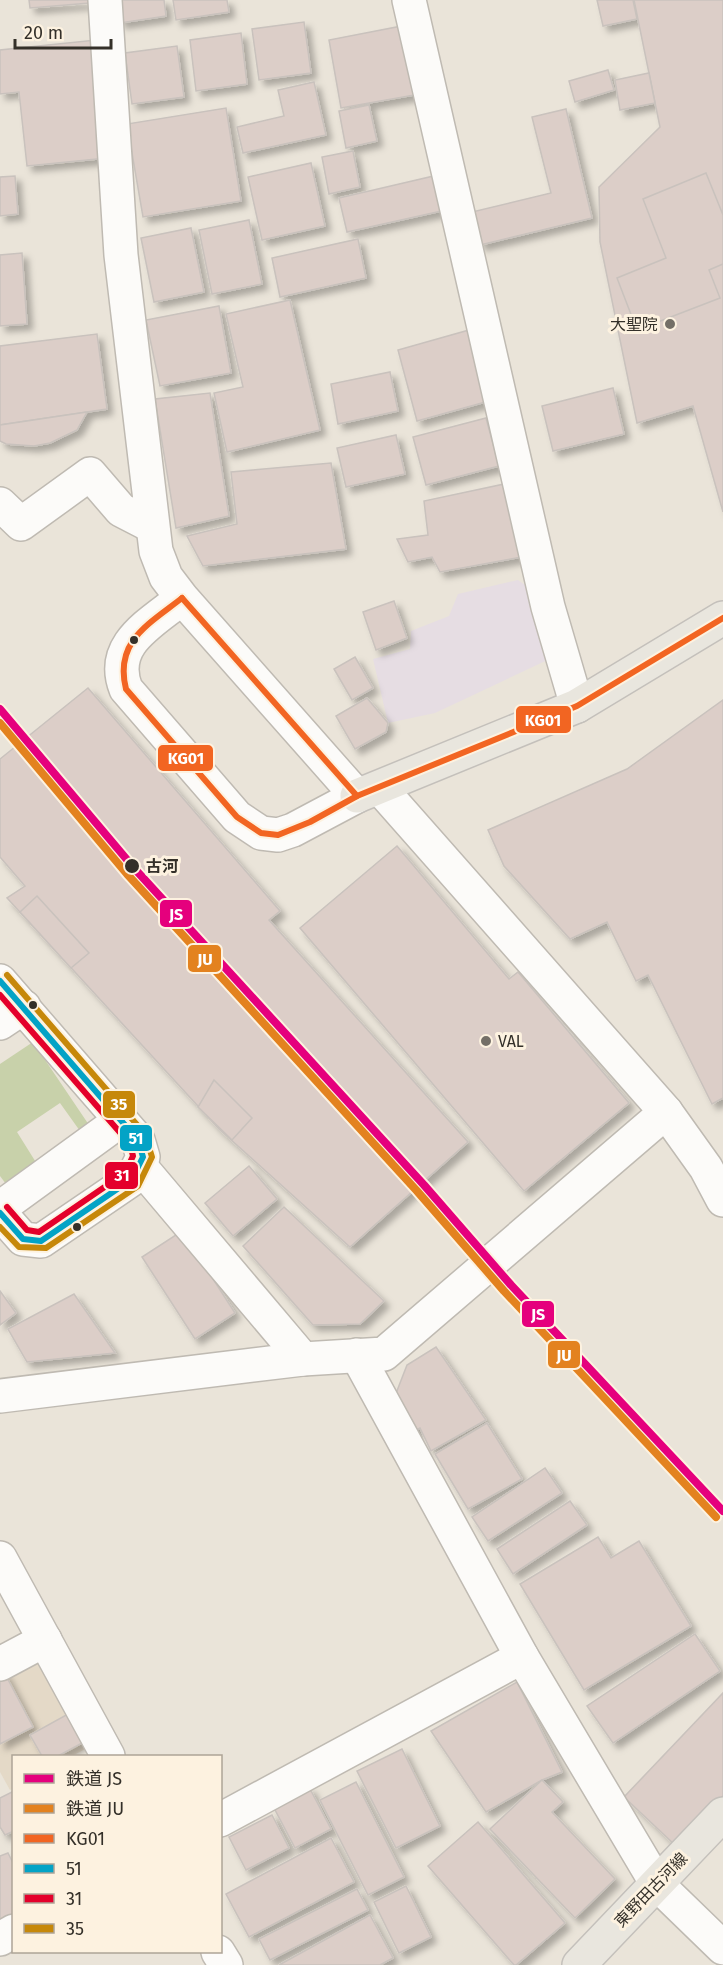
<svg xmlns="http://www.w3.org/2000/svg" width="723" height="1965" font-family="'Fira Sans','Noto Sans JP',sans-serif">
	<defs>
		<filter id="shadow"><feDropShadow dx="5.5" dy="5.5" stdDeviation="3" flood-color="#0004"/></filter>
	</defs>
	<rect width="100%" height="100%" fill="#eae4d9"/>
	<path fill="#e4d9c7" d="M43,1650L93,1745L72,1756H14L13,1788L10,1790L0,1772V1673Z"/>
	<path fill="#e6dde3" d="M518,580L532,590L556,656L435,713L388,723L373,659L410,649L411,631L449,616L458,594Z"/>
	<path fill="#c8d1aa" d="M33,1042L89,1125L80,1131L60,1103L17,1132L37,1164L6,1184L0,1176V1064Z"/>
	<g fill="#dccec8" stroke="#c9c2bd" stroke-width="1.5" filter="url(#shadow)">
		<path d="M29,0H90V3L30,8Z"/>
		<path d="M116,0H164L166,16L120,23Z"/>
		<path d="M173,0H227L229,12L176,20Z"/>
		<path d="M597,0H633L637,19L603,26Z"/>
		<path d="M634,0H723V512L693,406L637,423L600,242L599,187L660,127Z"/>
		<path d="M304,22L311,73L259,80L252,29Z"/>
		<path d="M407,25L420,94L341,108L329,40Z"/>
		<path d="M241,33L247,84L196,91L190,40Z"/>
		<path d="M96,40L107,158L27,166L19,92L0,94V50Z"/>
		<path d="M177,46L184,97L132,104L125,53Z"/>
		<path d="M608,70L614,90L575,102L569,81Z"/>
		<path d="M649,73L655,103L620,110L615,80Z"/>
		<path d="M314,82L326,135L243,153L237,127L284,116L278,90Z"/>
		<path d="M369,105L377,141L346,148L339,111Z"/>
		<path d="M226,108L241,201L143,217L127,124Z"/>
		<path d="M566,109L592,218L480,245L472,212L551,193L532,117Z"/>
		<path d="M353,151L360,187L329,194L322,157Z"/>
		<path d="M311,163L325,226L262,240L248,177Z"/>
		<path d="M706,173L723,215V264L709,270L720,298L637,330L617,278L666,258L643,199Z"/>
		<path d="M438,175L446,210L347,232L339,198Z"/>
		<path d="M15,176L18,214L0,216V177Z"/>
		<path d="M249,220L262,284L212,294L199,230Z"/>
		<path d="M191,228L204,292L154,302L141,238Z"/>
		<path d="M358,239L366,278L280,297L272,258Z"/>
		<path d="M22,253L27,324L0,326V255Z"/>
		<path d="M290,300L320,430L227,452L214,393L243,387L226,314Z"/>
		<path d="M219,306L231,373L160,386L146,320Z"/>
		<path d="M469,330L489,401L417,421L398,350Z"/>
		<path d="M97,334L107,409L0,425V346Z"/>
		<path d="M390,372L398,411L338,424L331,384Z"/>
		<path d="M613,388L624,434L553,451L542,406Z"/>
		<path d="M210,393L229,516L176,528L155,399Z"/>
		<path d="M87,412L77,430L50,443L34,446L6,444L0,441V425Z"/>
		<path d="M486,418L499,466L426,485L413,437Z"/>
		<path d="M396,435L405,474L346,487L337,448Z"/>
		<path d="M331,463L346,549L203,566L187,536L237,524L231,472Z"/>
		<path d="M509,483L527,556L440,572L432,557L408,562L397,539L428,535L424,501Z"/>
		<path d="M394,601L407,638L376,650L363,612Z"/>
		<path d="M355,657L373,688L352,700L334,669Z"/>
		<path d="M88,688L280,911L269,920L468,1142L350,1247L219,1129L7,898L25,886L0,857V759Z"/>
		<path d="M367,698L388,723L386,732L355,749L336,716Z"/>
		<path d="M723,700V1098L712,1104L648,975L636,981L607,922L570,939L504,866L488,830L627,769Z"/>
		<path d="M397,846L509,979L518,972L629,1103L524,1191L300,928Z"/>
		<path d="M37,896L89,953L71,968L20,912Z"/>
		<path d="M214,1080L252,1118L232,1140L198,1107Z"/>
		<path d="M249,1166L277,1199L233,1236L205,1203Z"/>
		<path d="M284,1207L384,1301L360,1324L313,1325L243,1246Z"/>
		<path d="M182,1231L235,1313L195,1339L142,1257Z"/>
		<path d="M0,1291L16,1313L0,1325Z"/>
		<path d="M74,1294L115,1353L27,1362L8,1329Z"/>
		<path d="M436,1347L486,1420L431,1451L420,1428L408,1434L395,1396L407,1365Z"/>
		<path d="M487,1423L522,1479L468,1509L435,1454Z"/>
		<path d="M545,1468L562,1493L488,1541L472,1517Z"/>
		<path d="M570,1501L587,1525L513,1574L497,1549Z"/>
		<path d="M598,1537L611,1558L639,1541L691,1626L584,1690L520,1584Z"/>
		<path d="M695,1634L720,1671L613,1743L587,1706Z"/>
		<path d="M4,1672L33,1727L0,1744V1674Z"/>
		<path d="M517,1682L562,1772L542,1780L486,1812L431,1731Z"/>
		<path d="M723,1693V1796L676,1846L624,1797Z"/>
		<path d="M68,1714L84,1742L58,1756H42L30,1735Z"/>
		<path d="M402,1749L440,1826L396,1848L357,1771Z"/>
		<path d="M542,1780L563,1802L552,1812L615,1879L575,1918L490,1829Z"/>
		<path d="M356,1782L404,1877L368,1895L320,1800Z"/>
		<path d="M309,1787L331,1829L295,1848L273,1806Z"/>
		<path d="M14,1791V1831L5,1835L0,1827V1798Z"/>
		<path d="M272,1815L289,1848L246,1870L229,1837Z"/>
		<path d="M478,1822L565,1923L516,1965H514L428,1866Z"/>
		<path d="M331,1838L354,1882L249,1937L226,1894Z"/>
		<path d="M8,1853L14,1865V1917L0,1924V1856Z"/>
		<path d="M406,1886L431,1937L399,1953L374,1902Z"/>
		<path d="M357,1889L368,1910L270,1960L259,1939Z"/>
		<path d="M370,1915L393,1958L380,1965H279Z"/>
	</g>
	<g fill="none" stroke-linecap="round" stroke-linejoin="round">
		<defs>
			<g id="minor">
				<path d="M105,0L121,255L156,551L166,577L182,598L357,796L293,830L278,835L261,833L237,817L126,689C108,644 152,623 182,598"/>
				<path d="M409,0L548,607L577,706"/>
				<path d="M0,504L21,524L90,474L121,510L152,526"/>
				<path d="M380,788L666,1112L706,1168L723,1200"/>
				<path d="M0,981L138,1140L143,1157L132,1179L41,1241L23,1239L0,1213"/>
				<path d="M0,1023L24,1007"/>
				<path d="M140,1166L303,1359"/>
				<path d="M0,1208L121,1120"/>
				<path d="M357,1355L522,1657L657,1884L723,1948"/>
				<path d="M0,1396L303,1359L384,1354L666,1112"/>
				<path d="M0,1558L108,1756"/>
				<path d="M0,1664L45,1640"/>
				<path d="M220,1820L522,1657"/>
				<path d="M0,1939L14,1931"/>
				<path d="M218,1952L226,1965"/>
			</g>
			<g id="major">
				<path d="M357,796L577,706L723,618"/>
				<path d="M579,1965L723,1814"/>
			</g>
		</defs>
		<use href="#minor" stroke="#bfbab2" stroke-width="36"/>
		<use href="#major" stroke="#c4c0bb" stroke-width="36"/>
		<use href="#minor" stroke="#fcfbf9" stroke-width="33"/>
		<use href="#major" stroke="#e9e6de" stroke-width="33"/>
		<defs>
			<g id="bus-1">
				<path d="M182,598C149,624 114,641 126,689L237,817L261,833L278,835L310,822L357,796L577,706L723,618"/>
				<path d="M182,598L357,796"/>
			</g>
			<path id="bus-2" d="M0,981L138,1140L143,1157L132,1179L41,1241L23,1239L0,1213"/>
			<path id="bus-3" d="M0,995L130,1144L133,1156L125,1173L39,1232L27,1230L7,1207"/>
			<path id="bus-4" d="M0,1227L19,1247L46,1248L138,1186L152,1157L145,1134L7,975"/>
		</defs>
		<use href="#bus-1" stroke="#fdf2e0" stroke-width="10"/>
		<use href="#bus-2" stroke="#fdf2e0" stroke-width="10"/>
		<use href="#bus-3" stroke="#fdf2e0" stroke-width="10"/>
		<use href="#bus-4" stroke="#fdf2e0" stroke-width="10"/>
		<use href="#bus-1" stroke="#f26522" stroke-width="6"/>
		<use href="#bus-2" stroke="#03a3c6" stroke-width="6"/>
		<use href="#bus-3" stroke="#e4002b" stroke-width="6"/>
		<use href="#bus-4" stroke="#c6880a" stroke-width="6"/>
		<defs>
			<path id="rail-1" d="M0,709L134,868L424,1185L511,1285L723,1511"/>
			<path id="rail-2" d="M0,723L127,874L417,1191L504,1291L716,1517"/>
		</defs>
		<use href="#rail-1" stroke="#fdf2e0" stroke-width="12"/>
		<use href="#rail-2" stroke="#fdf2e0" stroke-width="12"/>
		<use href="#rail-1" stroke="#e5007d" stroke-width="8"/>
		<use href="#rail-2" stroke="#e3821f" stroke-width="8"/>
	</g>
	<g fill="#746f67" stroke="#fdf2e0" stroke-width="2">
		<circle cx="670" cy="324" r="6"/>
		<circle cx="486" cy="1041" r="6"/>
	</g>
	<g fill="#343029" stroke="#fdf2e0" stroke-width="2">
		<circle cx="134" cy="640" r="5"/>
		<circle cx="132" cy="866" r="8"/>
		<circle cx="33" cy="1005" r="5"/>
		<circle cx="77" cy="1227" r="5"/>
	</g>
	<g text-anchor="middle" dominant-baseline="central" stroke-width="6" stroke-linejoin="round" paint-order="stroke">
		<g font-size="16" fill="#343029" stroke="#fdf2e0" text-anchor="end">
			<text x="658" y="324">大聖院</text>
			<text x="498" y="1041" text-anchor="start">VAL</text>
		</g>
		<g font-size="16" font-weight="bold" fill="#343029" stroke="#fdf2e0" text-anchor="start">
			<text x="146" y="866">古河</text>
		</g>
		<g font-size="16" fill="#343029" stroke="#fdf2e0">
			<text transform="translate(651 1890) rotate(-46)">東野田古河線</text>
		</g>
	</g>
	<g stroke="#fdf2e0" stroke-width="2">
		<rect x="515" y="705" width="57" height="29" rx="6" fill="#f26522"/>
		<rect x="157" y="744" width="57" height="28" rx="6" fill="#f26522"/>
		<rect x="159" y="899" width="34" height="29" rx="6" fill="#e5007d"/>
		<rect x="187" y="944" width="35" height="29" rx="6" fill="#e3821f"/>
		<rect x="102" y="1090" width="34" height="29" rx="6" fill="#c6880a"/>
		<rect x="119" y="1124" width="34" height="28" rx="6" fill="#03a3c6"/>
		<rect x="104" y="1161" width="35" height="29" rx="6" fill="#e4002b"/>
		<rect x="521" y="1300" width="34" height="28" rx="6" fill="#e5007d"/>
		<rect x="547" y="1340" width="34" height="29" rx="6" fill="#e3821f"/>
	</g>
	<g font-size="16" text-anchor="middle" font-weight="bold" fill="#fff">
		<text x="543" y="726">KG01</text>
		<text x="186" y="764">KG01</text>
		<text x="176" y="920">JS</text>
		<text x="205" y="965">JU</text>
		<text x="119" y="1110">35</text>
		<text x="136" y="1144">51</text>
		<text x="122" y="1181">31</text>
		<text x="538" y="1320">JS</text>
		<text x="564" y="1361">JU</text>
	</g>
	<rect x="12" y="1755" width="210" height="198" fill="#fdf2e0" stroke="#ada497" stroke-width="1.5"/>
	<rect x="24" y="1774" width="30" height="9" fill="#e5007d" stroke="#ada497" stroke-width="1.5"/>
	<text x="66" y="1785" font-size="18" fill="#343029">鉄道 JS</text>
	<rect x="24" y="1804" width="30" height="9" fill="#e3821f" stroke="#ada497" stroke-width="1.5"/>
	<text x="66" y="1815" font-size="18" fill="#343029">鉄道 JU</text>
	<rect x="24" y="1834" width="30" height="9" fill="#f26522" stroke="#ada497" stroke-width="1.5"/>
	<text x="66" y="1845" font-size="18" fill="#343029">KG01</text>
	<rect x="24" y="1864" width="30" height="9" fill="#03a3c6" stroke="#ada497" stroke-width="1.5"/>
	<text x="66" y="1875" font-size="18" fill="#343029">51</text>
	<rect x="24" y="1894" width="30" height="9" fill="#e4002b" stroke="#ada497" stroke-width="1.5"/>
	<text x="66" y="1905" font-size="18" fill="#343029">31</text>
	<rect x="24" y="1924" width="30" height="9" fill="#c6880a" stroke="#ada497" stroke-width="1.5"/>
	<text x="66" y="1935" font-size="18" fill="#343029">35</text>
	<path d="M15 39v9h96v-9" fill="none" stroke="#343029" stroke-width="3"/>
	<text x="24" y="39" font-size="18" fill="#343029" stroke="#fdf2e0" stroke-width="4.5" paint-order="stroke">20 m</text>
</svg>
